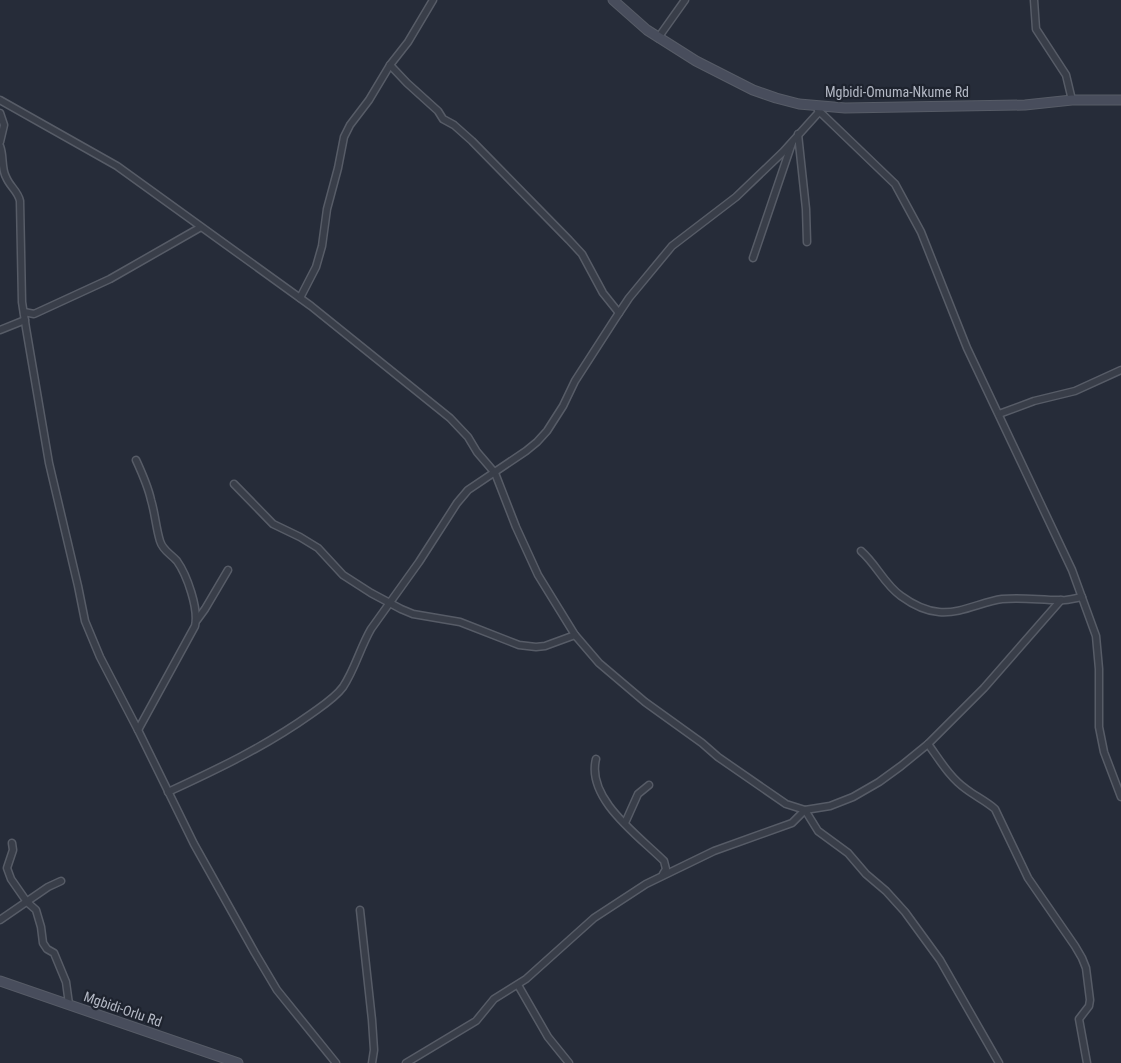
<svg xmlns="http://www.w3.org/2000/svg" width="1121" height="1063" font-family="'Roboto Condensed',sans-serif">
	<rect width="100%" height="100%" fill="#262c39"/>
	<g fill="none" stroke-linecap="round" stroke-linejoin="round">
		<defs>
			<g id="street">
				<path d="M1034,0L1036,29L1066,75L1072,100"/>
				<path d="M658,38L685,0"/>
				<path d="M390,65L407,83L438,111L443,119L454,125L472,141L569,240L582,254L603,293L619,313"/>
				<path d="M0,100L117,166L311,306L450,418L468,437L477,452L495,473L516,527L538,575L575,635L599,663L645,702L702,743L718,757L786,804L805,810L818,831L848,853L866,874L886,891L905,912L940,960L999,1063"/>
				<path d="M818,110L895,184L921,232L967,348L1072,570L1096,636L1099,669V727L1104,752L1121,797"/>
				<path d="M0,113L4,125L0,142"/>
				<path d="M798,134L806,209L807,242"/>
				<path d="M0,146C4,156 1,168 6,177C10,187 18,191 20,201L22,302L26,328L49,463L78,586L85,621L100,657L138,730L194,844L255,953L277,990L336,1063"/>
				<path d="M753,258L792,143"/>
				<path d="M300,298L316,267L322,246L327,209L338,168L344,137L350,125L369,100L390,65L408,42L433,0"/>
				<path d="M24,312L34,314L110,279L201,227"/>
				<path d="M0,330L25,320"/>
				<path d="M999,414L1034,401L1075,391L1121,370"/>
				<path d="M136,460C142,473 148,486 151,500C155,513 156,528 160,541C163,551 171,554 177,561C187,575 199,609 195,626L138,730"/>
				<path d="M234,484L273,524L300,537L318,548L343,575L371,593L401,609L413,614L460,622L519,645L536,647L545,646L575,635"/>
				<path d="M861,551C877,565 884,584 901,596C912,604 926,611 939,612C961,614 981,602 1002,599C1022,597 1040,600 1059,600C1067,601 1075,598 1082,597"/>
				<path d="M197,620L205,609L228,570"/>
				<path d="M928,744C939,759 950,778 966,789C975,796 986,801 995,809L1028,878L1075,946L1082,958L1086,968L1090,1000L1089,1006L1079,1019L1087,1063"/>
				<path d="M596,759C586,799 639,836 664,861L666,869L663,874"/>
				<path d="M168,792C218,769 266,746 311,714C322,706 335,698 343,687C355,669 360,648 371,629L419,562L457,503L468,490L526,451L537,442L547,431L563,406L575,381L615,319L629,298L672,246L736,197L783,152L819,112"/>
				<path d="M625,823L638,794L649,785"/>
				<path d="M12,843L13,850L7,868L11,879L27,902L36,910L41,927L43,943L47,949L54,953L66,982L69,1004"/>
				<path d="M360,910L372,1020L374,1050L372,1063"/>
				<path d="M0,920L48,887L61,881"/>
				<path d="M518,985L548,1037L569,1063"/>
				<path d="M406,1063L476,1021L494,999L526,979L594,918L646,884L714,851L792,823L805,810L830,806L853,797L879,782L901,766L928,744L984,688L1061,600"/>
			</g>
			<g id="secondary">
				<path d="M613,0L647,30L696,61L753,90L776,98L799,104L845,108L1025,105L1072,100H1121"/>
				<path d="M0,981L238,1063"/>
			</g>
		</defs>
		<use href="#street" stroke="#575c67" stroke-width="9"/>
		<use href="#secondary" stroke="#575c67" stroke-width="11"/>
		<use href="#street" stroke="#393e49" stroke-width="6"/>
		<use href="#secondary" stroke="#484d5c" stroke-width="9"/>
	</g>
	<g text-anchor="middle" dominant-baseline="central" stroke-width="4.5" stroke-linejoin="round" paint-order="stroke">
		<g font-size="14" fill="#b4b9c5" stroke="#1e232e">
			<text x="897" y="92">Mgbidi-Omuma-Nkume Rd</text>
			<text transform="translate(123 1009) rotate(19)">Mgbidi-Orlu Rd</text>
		</g>
	</g>
</svg>
